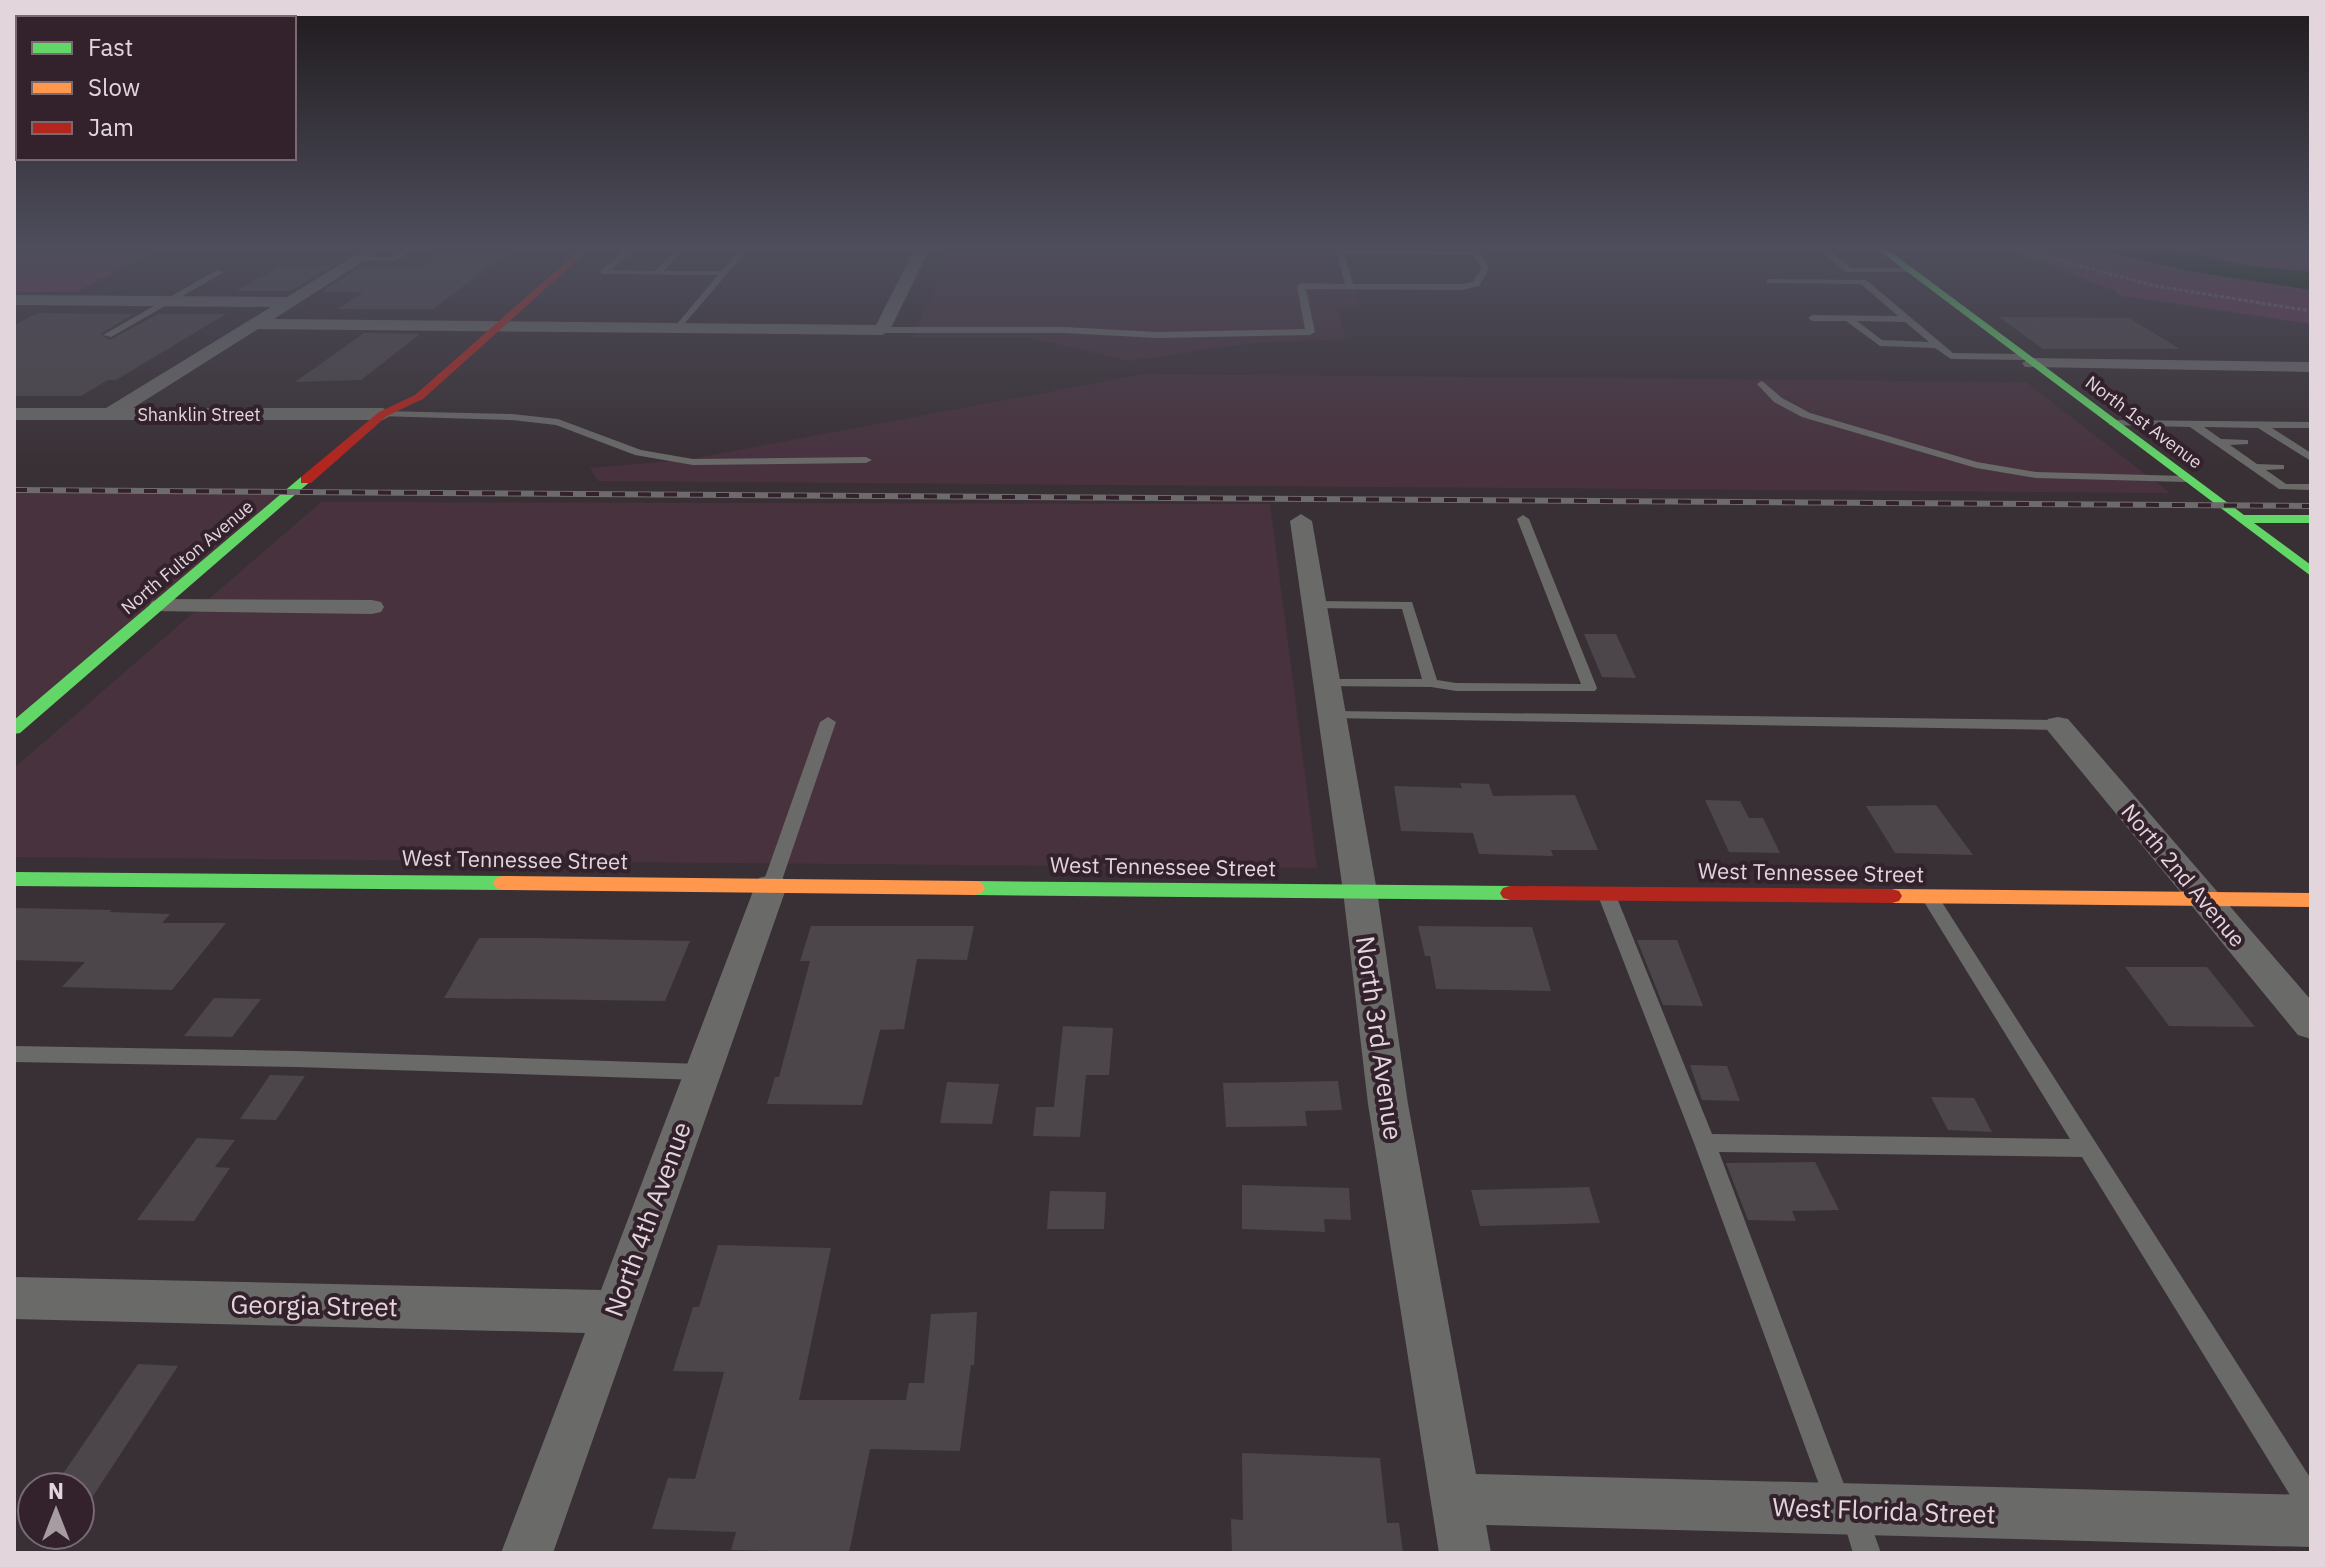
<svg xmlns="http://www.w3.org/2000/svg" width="2325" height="1567" font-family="'IBM Plex Sans',sans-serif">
	<rect width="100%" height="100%" fill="#393035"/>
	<g fill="#47323e">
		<path d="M954,246H1342L1360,305H1336L1346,339L1251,343L1130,361L1026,337H913Z"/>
		<path d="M1144,374L2026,382L2170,493L598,481L590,468L685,460Z"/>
		<path d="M14,490L295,492L14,729Z"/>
		<path d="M321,502L1270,504L1317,868L14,857V768Z"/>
	</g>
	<g fill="#623450">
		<path d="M24,246H164L76,292H14V250Z"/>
		<path d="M1915,246H2083L2189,271L2311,290V324L2118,295L2116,291L2004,250H1922Z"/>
		<path d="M2156,246H2311V272L2249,266Z"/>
	</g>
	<path fill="#052c06" d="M2083,246H2156L2249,266L2311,272V290L2189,271Z"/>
	<g fill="#4c4549">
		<path d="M512,250L433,309H338L363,292H322L361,266L421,267L443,251Z"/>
		<path d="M280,266H332L290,291H236Z"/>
		<path d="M38,313L134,314L100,334L110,340L158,314H226L116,380H108L81,396H14V325Z"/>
		<path d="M1999,317L2129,318L2180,349H2043Z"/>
		<path d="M364,333L420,334L361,380L295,382Z"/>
		<path d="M1584,634H1616L1636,678L1602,677Z"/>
		<path d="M1460,783L1489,784L1493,796L1575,795L1598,850H1551L1553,856L1479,854L1473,833L1401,831L1394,786L1462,788Z"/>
		<path d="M1705,800L1740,801L1749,818H1763L1780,853L1729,852Z"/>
		<path d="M1936,805L1973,855L1895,853L1866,806Z"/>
		<path d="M14,908L112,910L109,912L170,914L162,923H226L172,990L62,987L85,962L14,960Z"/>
		<path d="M811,926H974L967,960L917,959L904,1029L880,1030L862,1105L767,1104L775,1077H779L810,961H800Z"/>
		<path d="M1418,926L1532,927L1551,991L1436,989L1430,956H1425Z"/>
		<path d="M479,938H534L690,941L665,1001L444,998Z"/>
		<path d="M1637,940H1677L1703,1006L1663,1005Z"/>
		<path d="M2125,967H2207L2255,1027L2169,1026Z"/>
		<path d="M214,998L261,999L232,1037L184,1036Z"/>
		<path d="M1063,1026L1113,1028L1109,1075H1086L1080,1137L1033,1136L1036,1107H1054Z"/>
		<path d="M1690,1065L1727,1066L1740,1101L1702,1100Z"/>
		<path d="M270,1075L305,1076L276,1120L240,1119Z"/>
		<path d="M1338,1081L1342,1110L1305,1111L1307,1126L1226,1127L1223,1083Z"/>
		<path d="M947,1082L999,1084L992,1124L940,1123Z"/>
		<path d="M1931,1097L1974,1098L1992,1132L1948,1130Z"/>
		<path d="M197,1138L235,1140L215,1167L230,1168L194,1221L137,1220Z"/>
		<path d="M1815,1162L1839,1210L1792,1211L1796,1221L1748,1220L1726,1163Z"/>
		<path d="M1242,1185L1349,1188L1351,1220L1324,1219L1325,1232L1242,1229Z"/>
		<path d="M1589,1187L1600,1223L1480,1226L1471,1190Z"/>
		<path d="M1050,1191L1106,1192L1104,1229H1047Z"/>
		<path d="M718,1245L831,1248L799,1400H906L909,1383H924L931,1314L977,1312L974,1365H971L960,1451L870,1449L849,1553L731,1550L736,1532L652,1529L668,1478L695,1479L724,1372L673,1371L693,1307H699Z"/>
		<path d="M138,1364L178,1366L80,1516V1487H54Z"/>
		<path d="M1242,1453L1380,1458L1387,1523H1399L1403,1553H1232L1231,1519L1243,1520Z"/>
	</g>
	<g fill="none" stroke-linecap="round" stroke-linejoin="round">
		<path stroke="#6e6c6c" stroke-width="3" stroke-dasharray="4 2" stroke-linecap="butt" d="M2004,246L2156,286L2311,311"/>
		<g fill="#6a6a69" fill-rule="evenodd">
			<path d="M408,246H417L396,261H359L355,259L359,257H391Z"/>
			<path d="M630,246L638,247L612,270L655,271L680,246H686L664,271H722L743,246L750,247L679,330L676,329V325L718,275L601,274V270Z"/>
			<path d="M1469,246H1477L1489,269L1479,286L1461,290L1306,289L1315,332L1310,335L1158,338L1064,333H882L877,330L882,327H1064L1158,332L1305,329L1297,286L1301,283L1345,284L1336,250L1471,251ZM1344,254L1474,255L1481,269L1473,282L1461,284H1353Z"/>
			<path d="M1815,246H1824L1851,268H1909L1913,270L1909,272H1846Z"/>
			<path d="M217,270L224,272L111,337L103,335Z"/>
			<path d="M1770,279L1866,280L1953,353L2023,354L2028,357L2023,360L1951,359L1935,348L1880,346L1846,321H1812L1808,318L1812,315L1898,316L1861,284L1767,283V279ZM1857,321L1905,322L1929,342L1882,340Z"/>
			<path d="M1762,381L1782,398L1810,413L1977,462L2036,472L2186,476L2192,479L2186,482L2036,478L1976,468L1802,417L1774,402L1757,384Z"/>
			<path d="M383,411L512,414L558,419L641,450L693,459L866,457L872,460L866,463L693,465L635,455L556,425L512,420L379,416V412Z"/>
			<path d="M2113,420L2311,422V428H2272L2311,453V461L2258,428L2204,427L2221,439L2248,440V444L2230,445L2257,464L2284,465V469L2266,470L2286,484H2311V490L2279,489L2190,427L2109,425V421Z"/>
			<path d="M1523,515L1529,519L1597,688L1595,691H1456L1431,687L1321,686L1319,683L1326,679H1422L1402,609L1308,608V602L1313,601L1412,602L1437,680L1456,683L1581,684L1517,519Z"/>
			<path d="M1333,711L2058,720L2066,725L2058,730L1328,718L1326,715L1328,712Z"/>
			<path d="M828,717L836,722L780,886L777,890H765L762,886L820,722Z"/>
			<path d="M1606,887L1612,889L1615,893L1712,1134L2070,1139L1921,897L1924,893H1936L2311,1479V1517L2301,1513L2082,1157L1719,1152L1851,1503L1864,1505L1881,1553H1853L1841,1513L1828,1511L1825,1501L1694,1143L1597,893L1600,889Z"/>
			<path d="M14,1046L296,1051L701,1064L708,1066L711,1072L708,1078L701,1080L296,1067L14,1062Z"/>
		</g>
		<g fill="#6a6a69" fill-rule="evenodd">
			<path d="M370,246H387L274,319L876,325L913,252L581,250L574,246H931L890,330L882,335L258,329L133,408H383L393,414L383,420H14V408H106L271,307L14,305V295L287,297Z"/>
			<path d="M2031,358L2311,362V372L2025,367L2022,363Z"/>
			<path d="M1301,514L1312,521L1377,891L1408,1104L1476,1474L2311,1495V1547L1486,1525L1491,1553H1439L1368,1104L1343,891L1290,521Z"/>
			<path d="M161,599L372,600L381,602L384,607L381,612L372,614L152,611L149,606L152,601Z"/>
			<path d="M2058,717L2068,719L2311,1000V1039L2298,1035L2048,731L2044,725L2048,719Z"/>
			<path d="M771,875L783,878L787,886L553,1553H501L585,1333L14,1319V1277L601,1290L755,886L759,878Z"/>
		</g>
		<g fill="#63d668" fill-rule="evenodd">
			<path d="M1873,246H1883L2244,515H2311V523H2254L2311,565V576Z"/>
			<path d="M301,477L312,480L20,733L14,734V720Z"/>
			<path d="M14,872L503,876L510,878L513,883L510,888L503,890L14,886Z"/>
			<path d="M975,881L1510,886L1517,888L1520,893L1517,898L1510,900L975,895L968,893L965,888L968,883Z"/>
		</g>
		<g fill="#ff974d" fill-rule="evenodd">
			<path d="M503,876L975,881L982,883L985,888L982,893L975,895L503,890L496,888L493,883L496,878Z"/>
			<path d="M1892,889L2311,893V907L1892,903L1885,901L1882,896L1885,891Z"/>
		</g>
		<g fill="#b3261e" fill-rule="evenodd">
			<path d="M584,246H593L423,399L387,416L311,483H301V477L379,412L415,395Z"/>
			<path d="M1510,886L1892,889L1899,891L1902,896L1899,901L1892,903L1510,900L1503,898L1500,893L1503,888Z"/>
		</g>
		<defs>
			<path id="rail" d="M14,490L2311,506"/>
		</defs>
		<use href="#rail" stroke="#6e6b6c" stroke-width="6"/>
		<use href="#rail" stroke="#33222c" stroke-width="4" stroke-dasharray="13" stroke-linecap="butt"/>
	</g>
	<linearGradient id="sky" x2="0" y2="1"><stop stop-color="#1f1a1d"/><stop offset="0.53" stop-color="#4e4e5c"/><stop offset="1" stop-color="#4e4e5c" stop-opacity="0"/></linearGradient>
	<rect width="2325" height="465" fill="url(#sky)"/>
	<g text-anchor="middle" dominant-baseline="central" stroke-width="8" stroke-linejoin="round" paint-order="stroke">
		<g font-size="18" fill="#e2d6dc" stroke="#33222c">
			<text x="199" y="414">Shanklin Street</text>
			<text transform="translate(2144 422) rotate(37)">North 1st Avenue</text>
			<text transform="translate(187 557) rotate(-40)">North Fulton Avenue</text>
		</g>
		<g font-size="22" fill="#e2d6dc" stroke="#33222c">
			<text transform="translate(515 859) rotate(1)">West Tennessee Street</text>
			<text transform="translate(1163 866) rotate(1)">West Tennessee Street</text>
			<text transform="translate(1811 872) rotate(1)">West Tennessee Street</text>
			<text transform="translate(2184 875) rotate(50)">North 2nd Avenue</text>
		</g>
		<g font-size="26" fill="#e2d6dc" stroke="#33222c">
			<text transform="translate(1380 1038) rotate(82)">North 3rd Avenue</text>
			<text transform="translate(647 1219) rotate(-70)">North 4th Avenue</text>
			<text transform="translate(314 1305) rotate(1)">Georgia Street</text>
			<text transform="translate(1884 1510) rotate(2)">West Florida Street</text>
		</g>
	</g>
	<rect width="2325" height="1567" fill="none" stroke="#e2d6dc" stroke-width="32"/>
	<rect x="16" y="16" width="280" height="144" fill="#33222c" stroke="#796a72" stroke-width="2"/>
	<rect x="32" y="42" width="40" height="12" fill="#63d668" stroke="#796a72" stroke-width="2"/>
	<text x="88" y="56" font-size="24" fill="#e2d6dc">Fast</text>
	<rect x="32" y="82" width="40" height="12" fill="#ff974d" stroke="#796a72" stroke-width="2"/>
	<text x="88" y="96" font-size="24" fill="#e2d6dc">Slow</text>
	<rect x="32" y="122" width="40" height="12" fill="#b3261e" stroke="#796a72" stroke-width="2"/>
	<text x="88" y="136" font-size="24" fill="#e2d6dc">Jam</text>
	<g transform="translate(56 1511)"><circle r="38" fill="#33222c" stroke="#796a72" stroke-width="2"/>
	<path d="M0-6L14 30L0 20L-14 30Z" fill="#a79ca2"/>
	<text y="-12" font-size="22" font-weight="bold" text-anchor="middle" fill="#e2d6dc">N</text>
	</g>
</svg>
